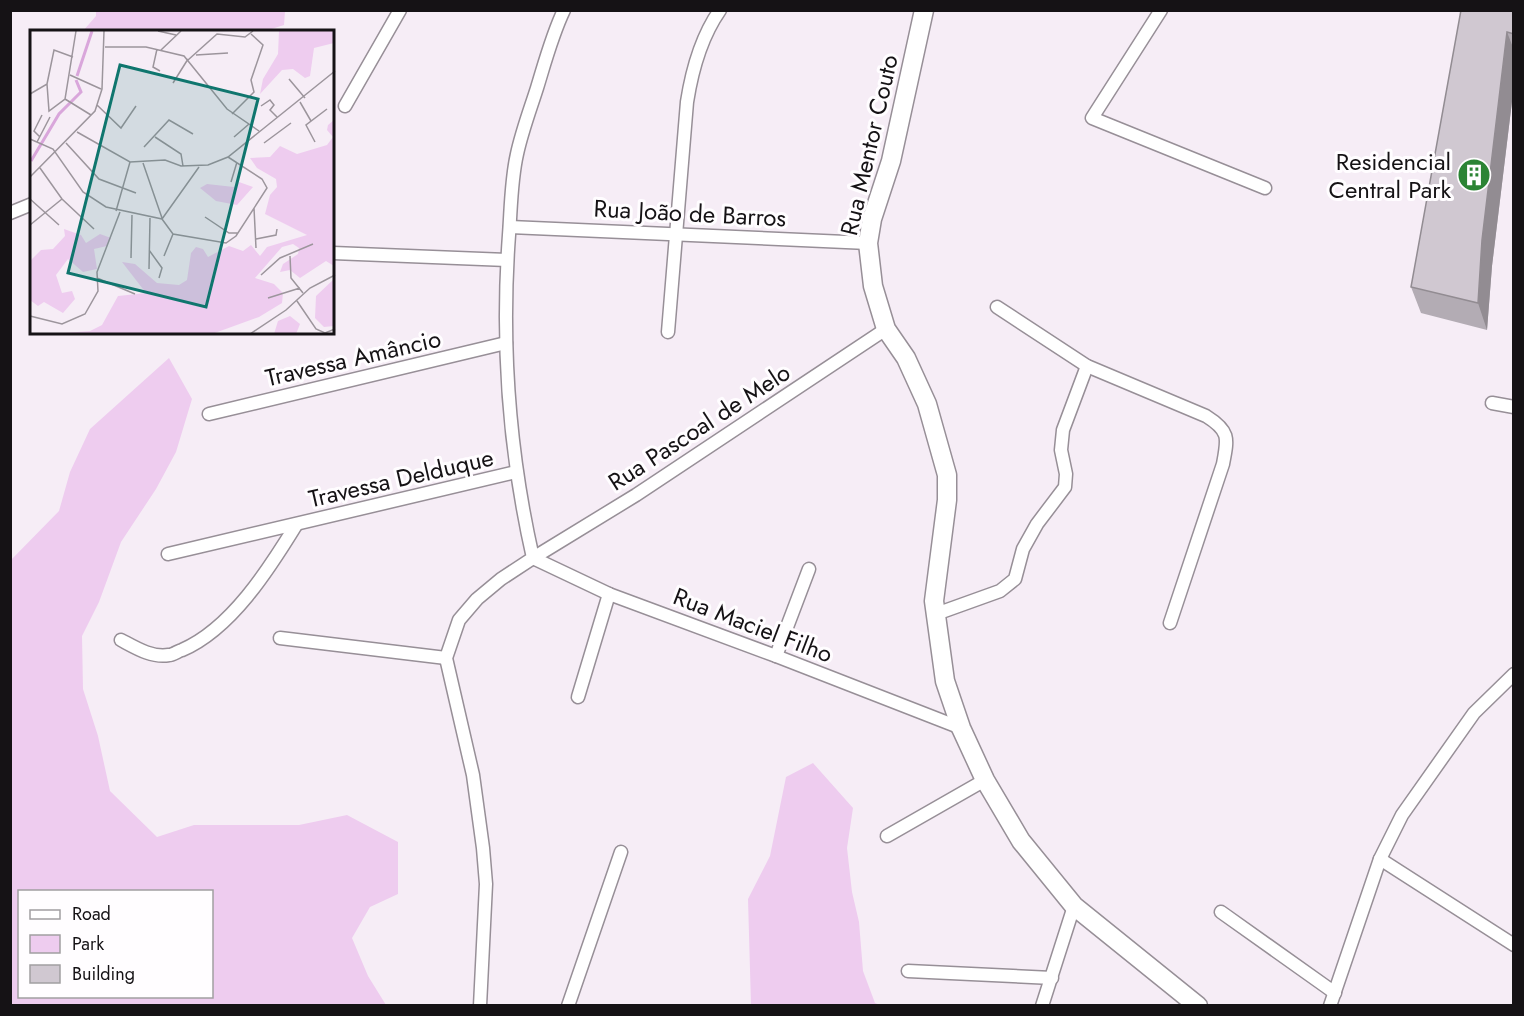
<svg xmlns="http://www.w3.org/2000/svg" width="1524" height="1016" font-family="Jost,sans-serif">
	<rect width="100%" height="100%" fill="#f6edf6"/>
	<g fill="#eeccef" fill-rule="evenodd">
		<path d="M96,11V10L285,11L284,25L265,31H83L96,16Z"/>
		<path d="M169,358L192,399L176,452L156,489L121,542L99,602L82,636L83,689L98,736L110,791L157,837L194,825H299L347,815L398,842V894L370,907L352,938L368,976L386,1005H11V560L59,511L70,472L90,429ZM20,892H212V996H20Z"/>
		<path d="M813,763L853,808L847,848L852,892L859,922L863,971L875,1003L880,1005H751L748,899L770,856L786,777Z"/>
	</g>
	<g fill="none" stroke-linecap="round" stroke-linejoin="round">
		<defs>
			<g id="street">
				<path d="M1161,10L1092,118L1265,188"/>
				<path d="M345,106L400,10"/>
				<path d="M10,213L32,204"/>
				<path d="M510,227L868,243"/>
				<path d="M333,253L507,260"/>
				<path d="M997,307L1087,366L1206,416C1230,431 1228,438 1223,464L1170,623"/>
				<path d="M668,332L687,102C692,70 701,37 720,10"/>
				<path d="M1492,403L1514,407"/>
				<path d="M209,414L506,343"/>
				<path d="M168,554L516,472"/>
				<path d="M533,558L609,594L776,656L961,728"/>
				<path d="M533,558L636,495L886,329"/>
				<path d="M936,614L1000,591L1015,579L1023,549L1037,524L1065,487L1066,474L1061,450L1063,430L1087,366"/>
				<path d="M280,638L446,658"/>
				<path d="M121,640C136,648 152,658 169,655C173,655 178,651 182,650C231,629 269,569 296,525"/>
				<path d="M776,656L809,569"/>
				<path d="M578,697L609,594"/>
				<path d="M887,836L985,780"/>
				<path d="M1380,859L1514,945"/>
				<path d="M1221,912L1335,993"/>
				<path d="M908,971L1052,978"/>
				<path d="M480,1006L486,884L483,848L473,775L446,658L459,620L477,599L501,579L533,558C509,452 501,343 509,235C511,208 511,180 517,154C522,131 530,110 537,88C545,62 552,35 564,10"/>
				<path d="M568,1006L621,852"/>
				<path d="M1042,1006L1074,906"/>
				<path d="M1330,1006L1380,859L1402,815L1474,713L1514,674"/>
			</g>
			<path id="secondary" d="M924,10L891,161L872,219L868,243L873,286L886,329L906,358L927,404L947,475V500L934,601L945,681L961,728L985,780L1021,841L1074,906L1198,1006"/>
		</defs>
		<use href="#street" stroke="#978f97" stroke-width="15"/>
		<use href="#secondary" stroke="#978f97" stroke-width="21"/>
		<use href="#street" stroke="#fff" stroke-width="12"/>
		<use href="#secondary" stroke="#fff" stroke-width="18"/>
	</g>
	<path fill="#b3acb4" d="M1514,10V85L1492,266L1487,330L1421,313L1411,287Z"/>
	<path fill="#928c92" d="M1507,32L1514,50V85L1492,266L1487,330L1478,303L1482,240Z"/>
	<path fill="#d0c8d1" stroke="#928c92" stroke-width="1.5" d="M1461,10H1514V34L1507,32L1482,240L1478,303L1411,287Z"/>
	<defs>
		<symbol id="building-disc" viewBox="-11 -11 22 22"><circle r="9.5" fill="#2b8434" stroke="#fffdff"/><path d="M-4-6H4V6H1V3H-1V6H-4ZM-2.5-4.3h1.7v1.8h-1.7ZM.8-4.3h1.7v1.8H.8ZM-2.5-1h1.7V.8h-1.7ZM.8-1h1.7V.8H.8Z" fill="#fff"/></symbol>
	</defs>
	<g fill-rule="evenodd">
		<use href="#building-disc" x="1455" y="156" width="38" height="38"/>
	</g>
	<g text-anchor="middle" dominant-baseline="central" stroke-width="6" stroke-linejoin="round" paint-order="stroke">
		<g font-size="24" fill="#151215" stroke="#fffdff">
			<text transform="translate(869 145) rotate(-77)">Rua Mentor Couto</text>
			<text transform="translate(690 213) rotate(3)">Rua João de Barros</text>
			<text transform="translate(353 358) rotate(-13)">Travessa Amâncio</text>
			<text transform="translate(699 427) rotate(-33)">Rua Pascoal de Melo</text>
			<text transform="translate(401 478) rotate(-13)">Travessa Delduque</text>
			<text transform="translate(753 625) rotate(21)">Rua Maciel Filho</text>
		</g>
		<g font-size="24" fill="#151215" stroke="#fffdff" text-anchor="end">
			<text x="1451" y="161">Residencial<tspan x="1451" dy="28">Central Park</tspan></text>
		</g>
	</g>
	<g transform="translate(30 30)">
		<rect width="304" height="304" fill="#f6edf6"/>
		<path d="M249,1H304V13L284,18L280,46L275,48L263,39L252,40L230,64L233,49L248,24ZM304,90V236L296,231L270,248L260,240L250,242L253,234L268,224L269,218L263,214L252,217L225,248L244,254L253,263L252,273L229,287L182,304H22L60,301L72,295L88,266L116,263L92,232L105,234L127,253L149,255L157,250L161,223L166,217L173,219L178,227L199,216L213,221L221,215L230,226L237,217L277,205L235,184L240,165L247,157L246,149L227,138L220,128L240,127L250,116L267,124L297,115L303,107L297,100L298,95ZM209,152L223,157L207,175L186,171L170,158L177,154L204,157ZM34,199L51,205L56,213L70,204L81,208L77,216L64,219L67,239L53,242L38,229L26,245L32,263L42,261L45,269L33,283L14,272L8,276L0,270V231L11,220L23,219L35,206ZM304,249V296L294,297L285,288L286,266ZM260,286L270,294L266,304H244L248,291Z" fill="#eeccef"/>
		<path fill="none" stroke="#d9a6db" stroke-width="3" d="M47,46L62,1M1,131L29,84L51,62L46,50"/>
		<path fill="none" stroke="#9c959c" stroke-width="1.5" d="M128,1L146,5M75,17H116L154,26L197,79L229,101M127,19L123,37L130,41M131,20L151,1M166,25L198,23M158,30L187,4L215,7L223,1M40,45L71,59M259,49L275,68M143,53L158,29M17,54L24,20L43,27M0,64L17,54L19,81L35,69L46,1M35,69L61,85M270,72L281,91M67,75L91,98L106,76M231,76L240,70L244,75L240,80L247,87M202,84L224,62L221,50L233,15L221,4M47,102L100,132L135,130L151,136L178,135L198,127L305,41M10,107L4,101L12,85M125,107L151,124L153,136M204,107L219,94M0,109L23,119L53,162L76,177L132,189L143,204L196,213L206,206L237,158L232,149L198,127M7,112L20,87M285,112L276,95L297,79M36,113L69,149L106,163M234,113L261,93M114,117L139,90L163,104M113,133L132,188M10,138L32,169L64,199M0,147L65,81L72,59L74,1M201,152L207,132M0,169L29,195M224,178L226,218M86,181L100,132M175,187L199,203H208M132,189L169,137M0,195L32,169M226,209L246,205L247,199M119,220L132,238L129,248M134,226L143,204M260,226L261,248L273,263M101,228L102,185M119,239L120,188M231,245L250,228L283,214M67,248L105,264M238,268L270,258M267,271L286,299L295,303L305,299M0,286L32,294L55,284L68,261L67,242L90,182M220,304L256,280L280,258L305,245"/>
		<path fill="#0f766e" fill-opacity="0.15" stroke="#0f766e" stroke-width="3" d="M90,35L228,69L176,277L38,243Z"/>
		<rect width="304" height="304" fill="none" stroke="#151215" stroke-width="3"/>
	</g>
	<rect width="1524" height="1016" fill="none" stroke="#151215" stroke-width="24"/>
	<rect x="18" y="890" width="195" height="108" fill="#fffdff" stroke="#a19fa1" stroke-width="1.5"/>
	<rect x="30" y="910" width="30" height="9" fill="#ffffff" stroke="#a19fa1" stroke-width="1.5"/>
	<text x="72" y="920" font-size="18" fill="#151215">Road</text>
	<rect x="30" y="935" width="30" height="18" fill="#eeccef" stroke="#a19fa1" stroke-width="1.5"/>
	<text x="72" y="950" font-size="18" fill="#151215">Park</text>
	<rect x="30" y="965" width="30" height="18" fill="#d0c8d1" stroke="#a19fa1" stroke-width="1.5"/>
	<text x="72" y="980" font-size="18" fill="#151215">Building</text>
</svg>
